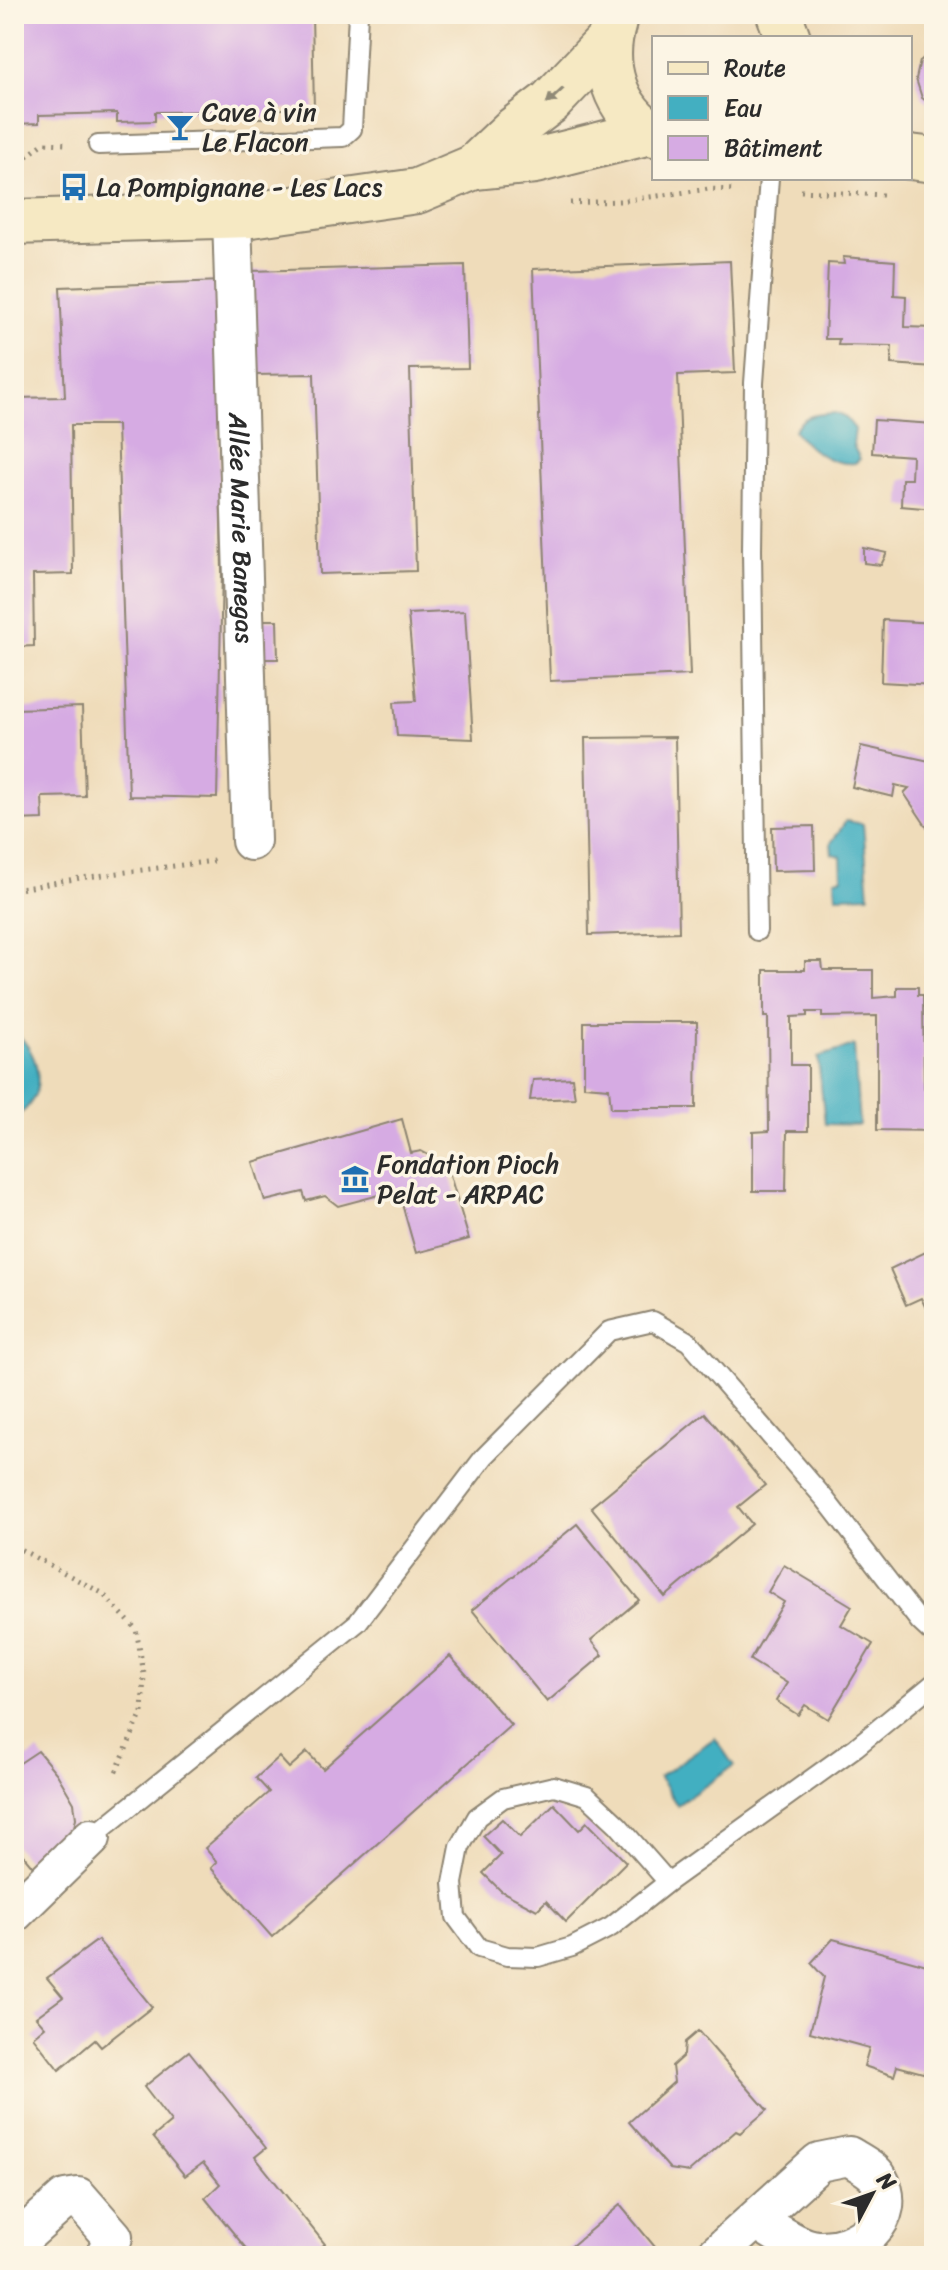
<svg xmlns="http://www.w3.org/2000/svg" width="948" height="2270" font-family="Sriracha,sans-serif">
	<rect width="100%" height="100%" fill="#fcf5e5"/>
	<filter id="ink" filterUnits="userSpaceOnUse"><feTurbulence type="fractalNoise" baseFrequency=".0125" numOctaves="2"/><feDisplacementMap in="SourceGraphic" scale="16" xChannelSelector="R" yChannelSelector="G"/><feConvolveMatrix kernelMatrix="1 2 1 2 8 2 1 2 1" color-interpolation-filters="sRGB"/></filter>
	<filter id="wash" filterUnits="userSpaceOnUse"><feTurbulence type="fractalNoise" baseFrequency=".006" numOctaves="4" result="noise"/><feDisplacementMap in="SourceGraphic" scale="32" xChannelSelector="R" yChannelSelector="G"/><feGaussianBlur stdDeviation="1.8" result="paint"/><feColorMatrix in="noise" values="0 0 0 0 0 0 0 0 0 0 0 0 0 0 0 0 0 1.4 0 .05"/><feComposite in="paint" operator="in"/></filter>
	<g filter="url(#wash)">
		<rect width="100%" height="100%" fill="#efdcba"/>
		<g fill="#43afc1" stroke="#376d76" stroke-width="2">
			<path d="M835,413L846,418L855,429L853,445L860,459L855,463C832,466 806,448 794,430C804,414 818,414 835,413Z"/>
			<path d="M846,821L863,824L869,895L836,896L835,879L842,878L841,856L832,854L831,843Z"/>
			<path d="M14,1031C41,1054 50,1097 14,1118Z"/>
			<path d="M854,1046L859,1125L825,1124L818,1057Z"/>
			<path d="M715,1738L734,1766L677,1805L659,1777Z"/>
		</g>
		<g id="blocks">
			<g fill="#d6abe3">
				<path d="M14,14H312L314,109H274L275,118H243L242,111L155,112V121L117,122V113L39,115V123L14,124Z"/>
				<path d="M934,49V107L922,98L916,79L920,61Z"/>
				<path d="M843,257L895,261L894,295L906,296L905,327L934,328V367L891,364L892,346L838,345L839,339H825L828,263L844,264Z"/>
				<path d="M730,261L735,373L678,375L690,675L550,681L533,269Z"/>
				<path d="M465,265L468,368L410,369L416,571L320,574L314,374L253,375L250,271Z"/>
				<path d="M223,281L228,429H219L222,571L217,798L129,796L117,425H71L73,574L33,575L34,646L14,647V398L65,397L60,287Z"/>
				<path d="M874,420L934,424V509L901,506L902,479H911L912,456L872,453Z"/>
				<path d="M864,548L887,553L881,565L864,563Z"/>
				<path d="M465,611L473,739L397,736L394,702L416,701L408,614Z"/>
				<path d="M260,620H277L278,659H262Z"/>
				<path d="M883,620L934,623V685L881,682Z"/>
				<path d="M82,707L85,796L42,797L43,819L14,820V709Z"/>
				<path d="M675,737L679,932L589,935L585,738Z"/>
				<path d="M861,746L934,762V838L904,793L909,788L895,785L893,797L852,787Z"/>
				<path d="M814,826L815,870L773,871L772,827Z"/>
				<path d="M805,961H822L823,970H873V998L897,996V987H918V995H923L924,1088H934V1131L877,1130V1016L822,1017V1012H807V1016L791,1017V1065H808V1131H787L786,1191H753V1132L769,1131L768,1017H764V970H805Z"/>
				<path d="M584,1022H697L696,1108H611L609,1088L584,1086Z"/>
				<path d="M572,1078L575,1098L530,1100L533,1080Z"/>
				<path d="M402,1119L411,1153L421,1151L434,1158L438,1168L447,1165L469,1239L416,1253L398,1190L338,1206L325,1196L306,1201L303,1192L265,1201L253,1162Z"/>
				<path d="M934,1248V1325L921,1298L906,1305L890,1269Z"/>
				<path d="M705,1413L765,1485L738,1507L752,1524L665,1597L591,1507Z"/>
				<path d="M577,1524L639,1600L591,1640L603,1655L547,1702L472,1610Z"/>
				<path d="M784,1565L852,1606L841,1625L873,1644L828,1719L805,1705L798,1715L776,1701L787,1683L750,1660L784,1602L768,1592Z"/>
				<path d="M450,1656L511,1725L272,1937L211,1868L217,1862L205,1848L269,1792L256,1778L279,1757L289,1768L307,1752L323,1769Z"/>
				<path d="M38,1751L57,1774L74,1803L76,1818L73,1832L33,1867L14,1844V1767Z"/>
				<path d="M554,1804L579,1830L587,1822L626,1862L566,1922L546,1901L537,1910L501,1891L483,1873L501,1855L483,1836L502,1819L520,1837Z"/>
				<path d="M833,1939L934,1967V2076L897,2066L894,2076L864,2066L869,2048L810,2032L824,1977L811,1963Z"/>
				<path d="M98,1940L152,2007L101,2047L95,2040L59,2070L33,2037L45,2027L36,2017L63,1997L47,1978Z"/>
				<path d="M698,2031L767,2110L740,2133L736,2131L689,2172L670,2169L629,2122L674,2082L672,2066L684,2055L685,2042Z"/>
				<path d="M189,2051L266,2148L255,2157L325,2244L310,2256H252L205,2198L220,2184L203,2163L185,2176L153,2137L171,2122L144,2087Z"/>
				<path d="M620,2205L660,2253L657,2256H560Z"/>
			</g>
		</g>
	</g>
	<g filter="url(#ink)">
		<use href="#blocks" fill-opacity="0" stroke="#8d8472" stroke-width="2"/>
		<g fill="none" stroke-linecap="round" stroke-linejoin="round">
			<defs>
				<g id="lane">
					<path d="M98,145L343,137L352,129L358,14"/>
					<path d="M757,931L752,550L754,383L769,178"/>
					<path d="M91,1838L358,1622L484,1457L609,1331L653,1321L689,1342L825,1499L920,1622L934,1635"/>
					<path d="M668,1882L618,1825L587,1796L554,1786L503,1798L477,1817L460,1847L453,1883L456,1917L479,1948L507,1956L538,1957L572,1947L611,1927L668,1882L856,1747L934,1683"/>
				</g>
				<g id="street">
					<path id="s1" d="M232,216L251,841"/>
					<path d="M14,1913L91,1838"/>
					<path d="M14,2256L19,2240L65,2199L78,2197L113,2237L108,2253L105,2256"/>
					<path d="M715,2256L819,2162L849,2156C858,2162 873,2169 878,2178C901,2220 857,2252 818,2250C798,2249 774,2230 756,2220"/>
				</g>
				<g id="secondary">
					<path d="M779,14L788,38"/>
					<path d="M614,22C601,65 614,110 654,134"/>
					<path d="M910,157L934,160"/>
					<path d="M474,167L535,161L650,132"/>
					<path d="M14,222L251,215L417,191L474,167L513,130L550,102L609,40"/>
				</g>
			</defs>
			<use href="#lane" stroke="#8d8472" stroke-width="22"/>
			<use href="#street" stroke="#8d8472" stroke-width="42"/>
			<use href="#secondary" stroke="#8d8472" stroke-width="48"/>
			<g stroke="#8d8472" stroke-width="5" stroke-dasharray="2 6" stroke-linecap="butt">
				<path d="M14,166L44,143L66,144"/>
				<path d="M801,191L883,195"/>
				<path d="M570,203L620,201L709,189L735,190"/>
				<path d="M14,890L80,878L214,861"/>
				<path d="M14,1546L102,1593L136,1629L144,1674L142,1713L116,1772"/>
			</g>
			<use href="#lane" stroke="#fff" stroke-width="18"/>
			<use href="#street" stroke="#fff" stroke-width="38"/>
			<use href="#secondary" stroke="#f6e9c3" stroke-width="44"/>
		</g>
		<defs><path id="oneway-solid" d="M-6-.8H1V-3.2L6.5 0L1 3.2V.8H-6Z" transform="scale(2)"/></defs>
		<use fill="#908a77" href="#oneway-solid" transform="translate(555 96) rotate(137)"/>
	</g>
	<defs>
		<symbol id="bar-bare" viewBox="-9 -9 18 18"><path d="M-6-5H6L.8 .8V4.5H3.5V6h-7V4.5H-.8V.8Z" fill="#1f6fb2" stroke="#fcf5e5" stroke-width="2.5" paint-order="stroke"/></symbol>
		<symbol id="bus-bare" viewBox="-9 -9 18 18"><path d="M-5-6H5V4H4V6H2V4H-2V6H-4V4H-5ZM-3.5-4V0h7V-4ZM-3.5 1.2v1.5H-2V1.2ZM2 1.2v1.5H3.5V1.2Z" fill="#1f6fb2" stroke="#fcf5e5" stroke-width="2.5" paint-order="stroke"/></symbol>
		<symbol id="museum-bare" viewBox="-9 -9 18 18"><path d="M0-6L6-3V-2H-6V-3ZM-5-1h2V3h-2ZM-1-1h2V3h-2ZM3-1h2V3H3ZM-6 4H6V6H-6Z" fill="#1f6fb2" stroke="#fcf5e5" stroke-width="2.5" paint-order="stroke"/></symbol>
	</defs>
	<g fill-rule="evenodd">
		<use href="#bar-bare" x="160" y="107" width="40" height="40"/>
		<use href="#bus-bare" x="54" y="167" width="40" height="40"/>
		<use href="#museum-bare" x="335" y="1159" width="40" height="40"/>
	</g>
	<g text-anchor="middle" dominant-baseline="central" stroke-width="7" stroke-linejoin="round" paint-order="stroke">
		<g font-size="26" fill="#2b2b2b" stroke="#fcf5e5" text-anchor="start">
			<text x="202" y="112">Cave à vin<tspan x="202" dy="30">Le Flacon</tspan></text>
			<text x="96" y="187">La Pompignane - Les Lacs</text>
			<text x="377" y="1164">Fondation Pioch<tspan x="377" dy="30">Pelat - ARPAC</tspan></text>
		</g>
		<g font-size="26" fill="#2b2b2b" stroke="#fcf5e5">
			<text stroke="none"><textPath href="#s1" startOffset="312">Allée Marie Banegas</textPath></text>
		</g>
	</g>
	<rect width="948" height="2270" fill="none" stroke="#fcf5e5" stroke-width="48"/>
	<rect x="652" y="36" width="260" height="144" fill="#fcf5e5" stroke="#a8a49b" stroke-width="2"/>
	<rect x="668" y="62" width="40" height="12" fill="#f6e9c3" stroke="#a8a49b" stroke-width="2"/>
	<text x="724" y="76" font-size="24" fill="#2b2b2b">Route</text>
	<rect x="668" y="96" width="40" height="24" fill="#43afc1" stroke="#a8a49b" stroke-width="2"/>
	<text x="724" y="116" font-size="24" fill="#2b2b2b">Eau</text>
	<rect x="668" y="136" width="40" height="24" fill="#d6abe3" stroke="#a8a49b" stroke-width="2"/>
	<text x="724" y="156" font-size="24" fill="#2b2b2b">Bâtiment</text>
	<g transform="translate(872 2194) rotate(49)" stroke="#fcf5e5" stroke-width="6" paint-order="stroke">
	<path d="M0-6L14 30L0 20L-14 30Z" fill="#2b2b2b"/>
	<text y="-12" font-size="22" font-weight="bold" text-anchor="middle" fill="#2b2b2b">N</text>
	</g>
</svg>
